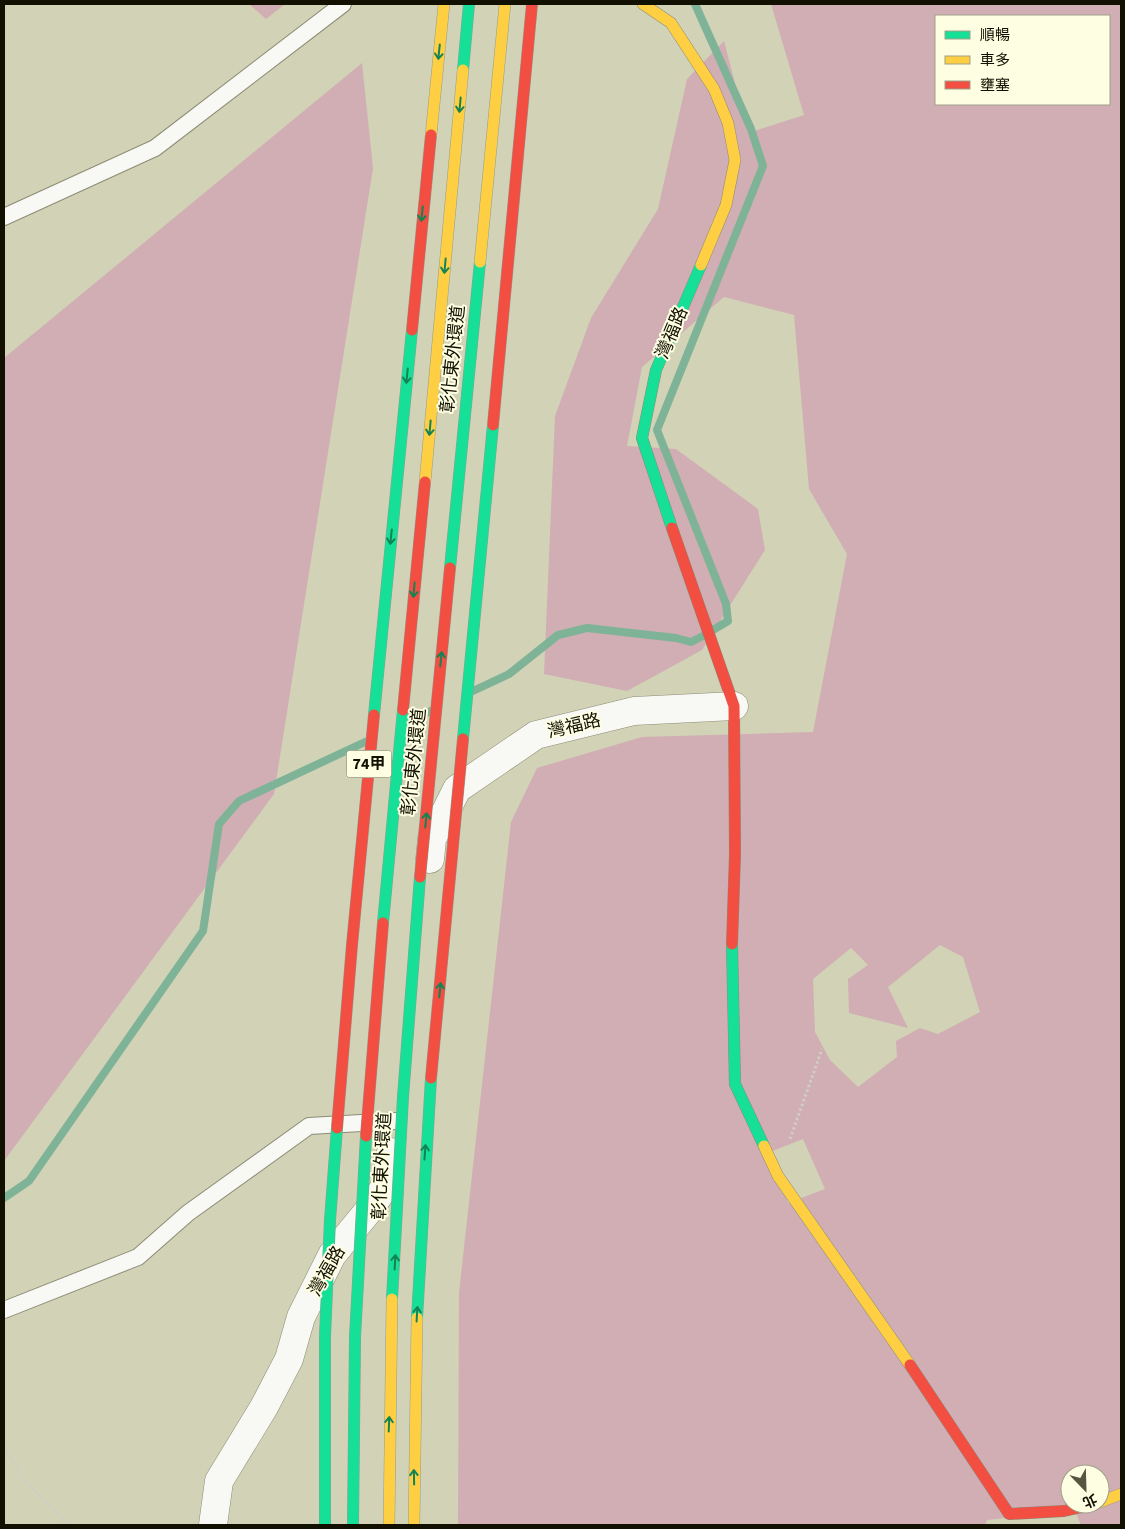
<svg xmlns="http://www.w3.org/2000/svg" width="1125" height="1529" font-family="'Source Sans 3','Noto Sans TC',sans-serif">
	<rect width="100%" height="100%" fill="#d2d2b6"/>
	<g fill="#d0aeb3" fill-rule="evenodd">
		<path d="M249,4H285L266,19Z"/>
		<path d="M771,4H1121V1525H1081L1075,1511L987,1520L985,1525H458L459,1293L511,822L537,768L642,737L813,732L847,554L809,489L794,315L724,297L642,367L627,446L676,449L758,509L765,550L702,650L627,691L544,674L555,416L591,318L658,209L687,79L724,41L748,133L804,115ZM936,16H1109V104H936ZM940,945L963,957L980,1012L938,1034L920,1028L896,1041L897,1057L858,1087L830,1060L815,1032L813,979L851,948L868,965L848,979L849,1013L908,1028L888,987ZM803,1139L825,1189L788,1203L770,1152ZM1070,1474H1100V1504H1070Z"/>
		<path d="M362,63L373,168L274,794L4,1161V358Z"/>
	</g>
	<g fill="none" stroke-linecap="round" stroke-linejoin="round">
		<g stroke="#7fb397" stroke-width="8">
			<path d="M695,4L751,129L763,166L657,430L726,604L728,621L713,630"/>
			<path d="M473,691L509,674L558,635L587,628L676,638L691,642L703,636"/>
			<path d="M407,722L431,711"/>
			<path d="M4,1198L29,1181L203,931L219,824L239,801L365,742"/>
		</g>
		<defs>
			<g id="lane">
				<path d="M4,217L155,148L343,4"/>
				<path d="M4,1310L138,1257L188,1213L309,1126L396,1121"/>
			</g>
			<g id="street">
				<path d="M430,859L432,839L457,789L536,735L634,711L734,706"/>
				<path d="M213,1525L219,1481L264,1407L289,1359L301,1317L332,1255L369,1210L386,1185L391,1152"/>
			</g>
			<g id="fast">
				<path d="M672,528L642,438L656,370L701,265"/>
				<path d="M732,944L735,1084L764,1146"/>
			</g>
			<g id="slow">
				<path d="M643,4L671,23L714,89L728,123L735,160L726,205L701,265"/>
				<path d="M764,1146L778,1176L910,1365"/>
				<path d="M1100,1502L1121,1494"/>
			</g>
			<g id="jam">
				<path d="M672,528L734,706L735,854L732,944"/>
				<path d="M910,1365L1009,1514L1064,1511L1095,1504"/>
			</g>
		</defs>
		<use href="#lane" stroke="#8c8c76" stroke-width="18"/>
		<use href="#street" stroke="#8c8c76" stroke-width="29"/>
		<use href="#fast" stroke="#8c8c76" stroke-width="12"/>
		<use href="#slow" stroke="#8c8c76" stroke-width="12"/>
		<use href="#jam" stroke="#8c8c76" stroke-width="12"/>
		<g stroke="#cecec4" stroke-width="3" stroke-dasharray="2.5 2.5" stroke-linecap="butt">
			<path d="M790,1139L822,1049"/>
			<path d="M4,1446L27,1484L69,1525"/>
		</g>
		<use href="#lane" stroke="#f8f8f4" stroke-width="16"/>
		<use href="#street" stroke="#f8f8f4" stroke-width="28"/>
		<use href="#fast" stroke="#16e098" stroke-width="11"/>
		<use href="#slow" stroke="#ffcf43" stroke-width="11"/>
		<use href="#jam" stroke="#f24e42" stroke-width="11"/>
		<defs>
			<g id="fast-bridge">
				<path d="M463,70L469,4"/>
				<path d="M450,568L480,262"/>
				<path d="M374,715L412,330"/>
				<path d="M463,739L493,425"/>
				<path d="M383,923L403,710"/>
				<path d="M392,1299L403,1097L420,877"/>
				<path d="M417,1318L431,1078"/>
				<path d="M325,1525V1336L330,1220L337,1128"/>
				<path d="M353,1525L355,1337L366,1136"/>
			</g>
			<g id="slow-bridge">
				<path d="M431,135L444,4"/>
				<path d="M480,262L505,4"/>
				<path d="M425,482L463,70"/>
				<path d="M389,1525L392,1299"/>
				<path d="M414,1525L417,1318"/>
			</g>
			<g id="jam-bridge">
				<path d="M412,330L431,135"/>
				<path d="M493,425L532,4"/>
				<path d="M403,710L425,482"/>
				<path d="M420,877L450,568"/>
				<path d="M431,1078L463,739"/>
				<path d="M337,1128L352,945L374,715"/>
				<path d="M366,1136L383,923"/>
			</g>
		</defs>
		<use href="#fast-bridge" stroke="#919d94" stroke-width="12" stroke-linecap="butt"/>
		<use href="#slow-bridge" stroke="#919d94" stroke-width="12" stroke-linecap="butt"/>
		<use href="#jam-bridge" stroke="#919d94" stroke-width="12" stroke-linecap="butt"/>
		<use href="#fast-bridge" stroke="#16e098" stroke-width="11"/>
		<use href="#slow-bridge" stroke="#ffcf43" stroke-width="11"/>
		<use href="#jam-bridge" stroke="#f24e42" stroke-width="11"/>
	</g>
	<defs><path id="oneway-shaft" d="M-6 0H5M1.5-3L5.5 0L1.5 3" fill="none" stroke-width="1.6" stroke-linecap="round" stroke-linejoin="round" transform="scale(1.25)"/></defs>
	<g stroke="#148354">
		<use href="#oneway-shaft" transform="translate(439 52) rotate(96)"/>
		<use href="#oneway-shaft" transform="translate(460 105) rotate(95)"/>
		<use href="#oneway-shaft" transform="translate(422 214) rotate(96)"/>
		<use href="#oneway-shaft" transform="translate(445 266) rotate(95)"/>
		<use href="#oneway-shaft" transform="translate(407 376) rotate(96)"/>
		<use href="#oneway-shaft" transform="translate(430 428) rotate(95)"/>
		<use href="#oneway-shaft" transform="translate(391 537) rotate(96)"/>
		<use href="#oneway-shaft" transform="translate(414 590) rotate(95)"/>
		<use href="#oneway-shaft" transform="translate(441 659) rotate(-84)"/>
		<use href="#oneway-shaft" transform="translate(426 820) rotate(-84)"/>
		<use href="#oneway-shaft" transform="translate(440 990) rotate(-84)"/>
		<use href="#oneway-shaft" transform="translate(425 1152) rotate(-86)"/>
		<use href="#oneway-shaft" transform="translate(395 1262) rotate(-87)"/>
		<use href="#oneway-shaft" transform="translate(417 1314) rotate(-87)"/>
		<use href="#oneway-shaft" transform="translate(389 1424) rotate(-88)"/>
		<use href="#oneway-shaft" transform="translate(414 1477) rotate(-91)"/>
	</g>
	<g text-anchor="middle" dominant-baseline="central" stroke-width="4" stroke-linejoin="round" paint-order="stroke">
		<rect fill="#fefee3" stroke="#595845" stroke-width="1" x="346.5" y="750.5" width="45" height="27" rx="4"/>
		<g font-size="16" font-weight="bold" fill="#121101">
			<text x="369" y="764">74甲</text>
		</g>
		<g font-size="18" fill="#121101" stroke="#fefee3">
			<text transform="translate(672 333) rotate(-67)">灣福路</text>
			<text transform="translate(453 359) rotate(-84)">彰化東外環道</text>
			<text transform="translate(574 726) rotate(-13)">灣福路</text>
			<text transform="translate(414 762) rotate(-84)">彰化東外環道</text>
			<text transform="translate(382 1166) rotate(-87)">彰化東外環道</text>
			<text transform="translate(327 1271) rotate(-60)">灣福路</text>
		</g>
	</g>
	<rect width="1125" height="1529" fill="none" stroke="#121101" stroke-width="10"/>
	<rect x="935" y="15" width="175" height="90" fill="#fefee3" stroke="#a09f89"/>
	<rect x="945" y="31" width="25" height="8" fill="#16e098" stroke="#a09f89"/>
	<text x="980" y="40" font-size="15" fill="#121101">順暢</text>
	<rect x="945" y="56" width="25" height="8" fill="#ffcf43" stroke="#a09f89"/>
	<text x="980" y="65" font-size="15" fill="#121101">車多</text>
	<rect x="945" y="81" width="25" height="8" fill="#f24e42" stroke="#a09f89"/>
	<text x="980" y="90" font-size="15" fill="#121101">壅塞</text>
	<g transform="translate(1085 1489) rotate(157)"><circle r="24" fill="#fefee3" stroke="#a09f89"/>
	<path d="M0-4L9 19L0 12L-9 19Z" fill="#555540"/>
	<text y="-8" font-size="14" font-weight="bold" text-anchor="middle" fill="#121101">北</text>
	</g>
</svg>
